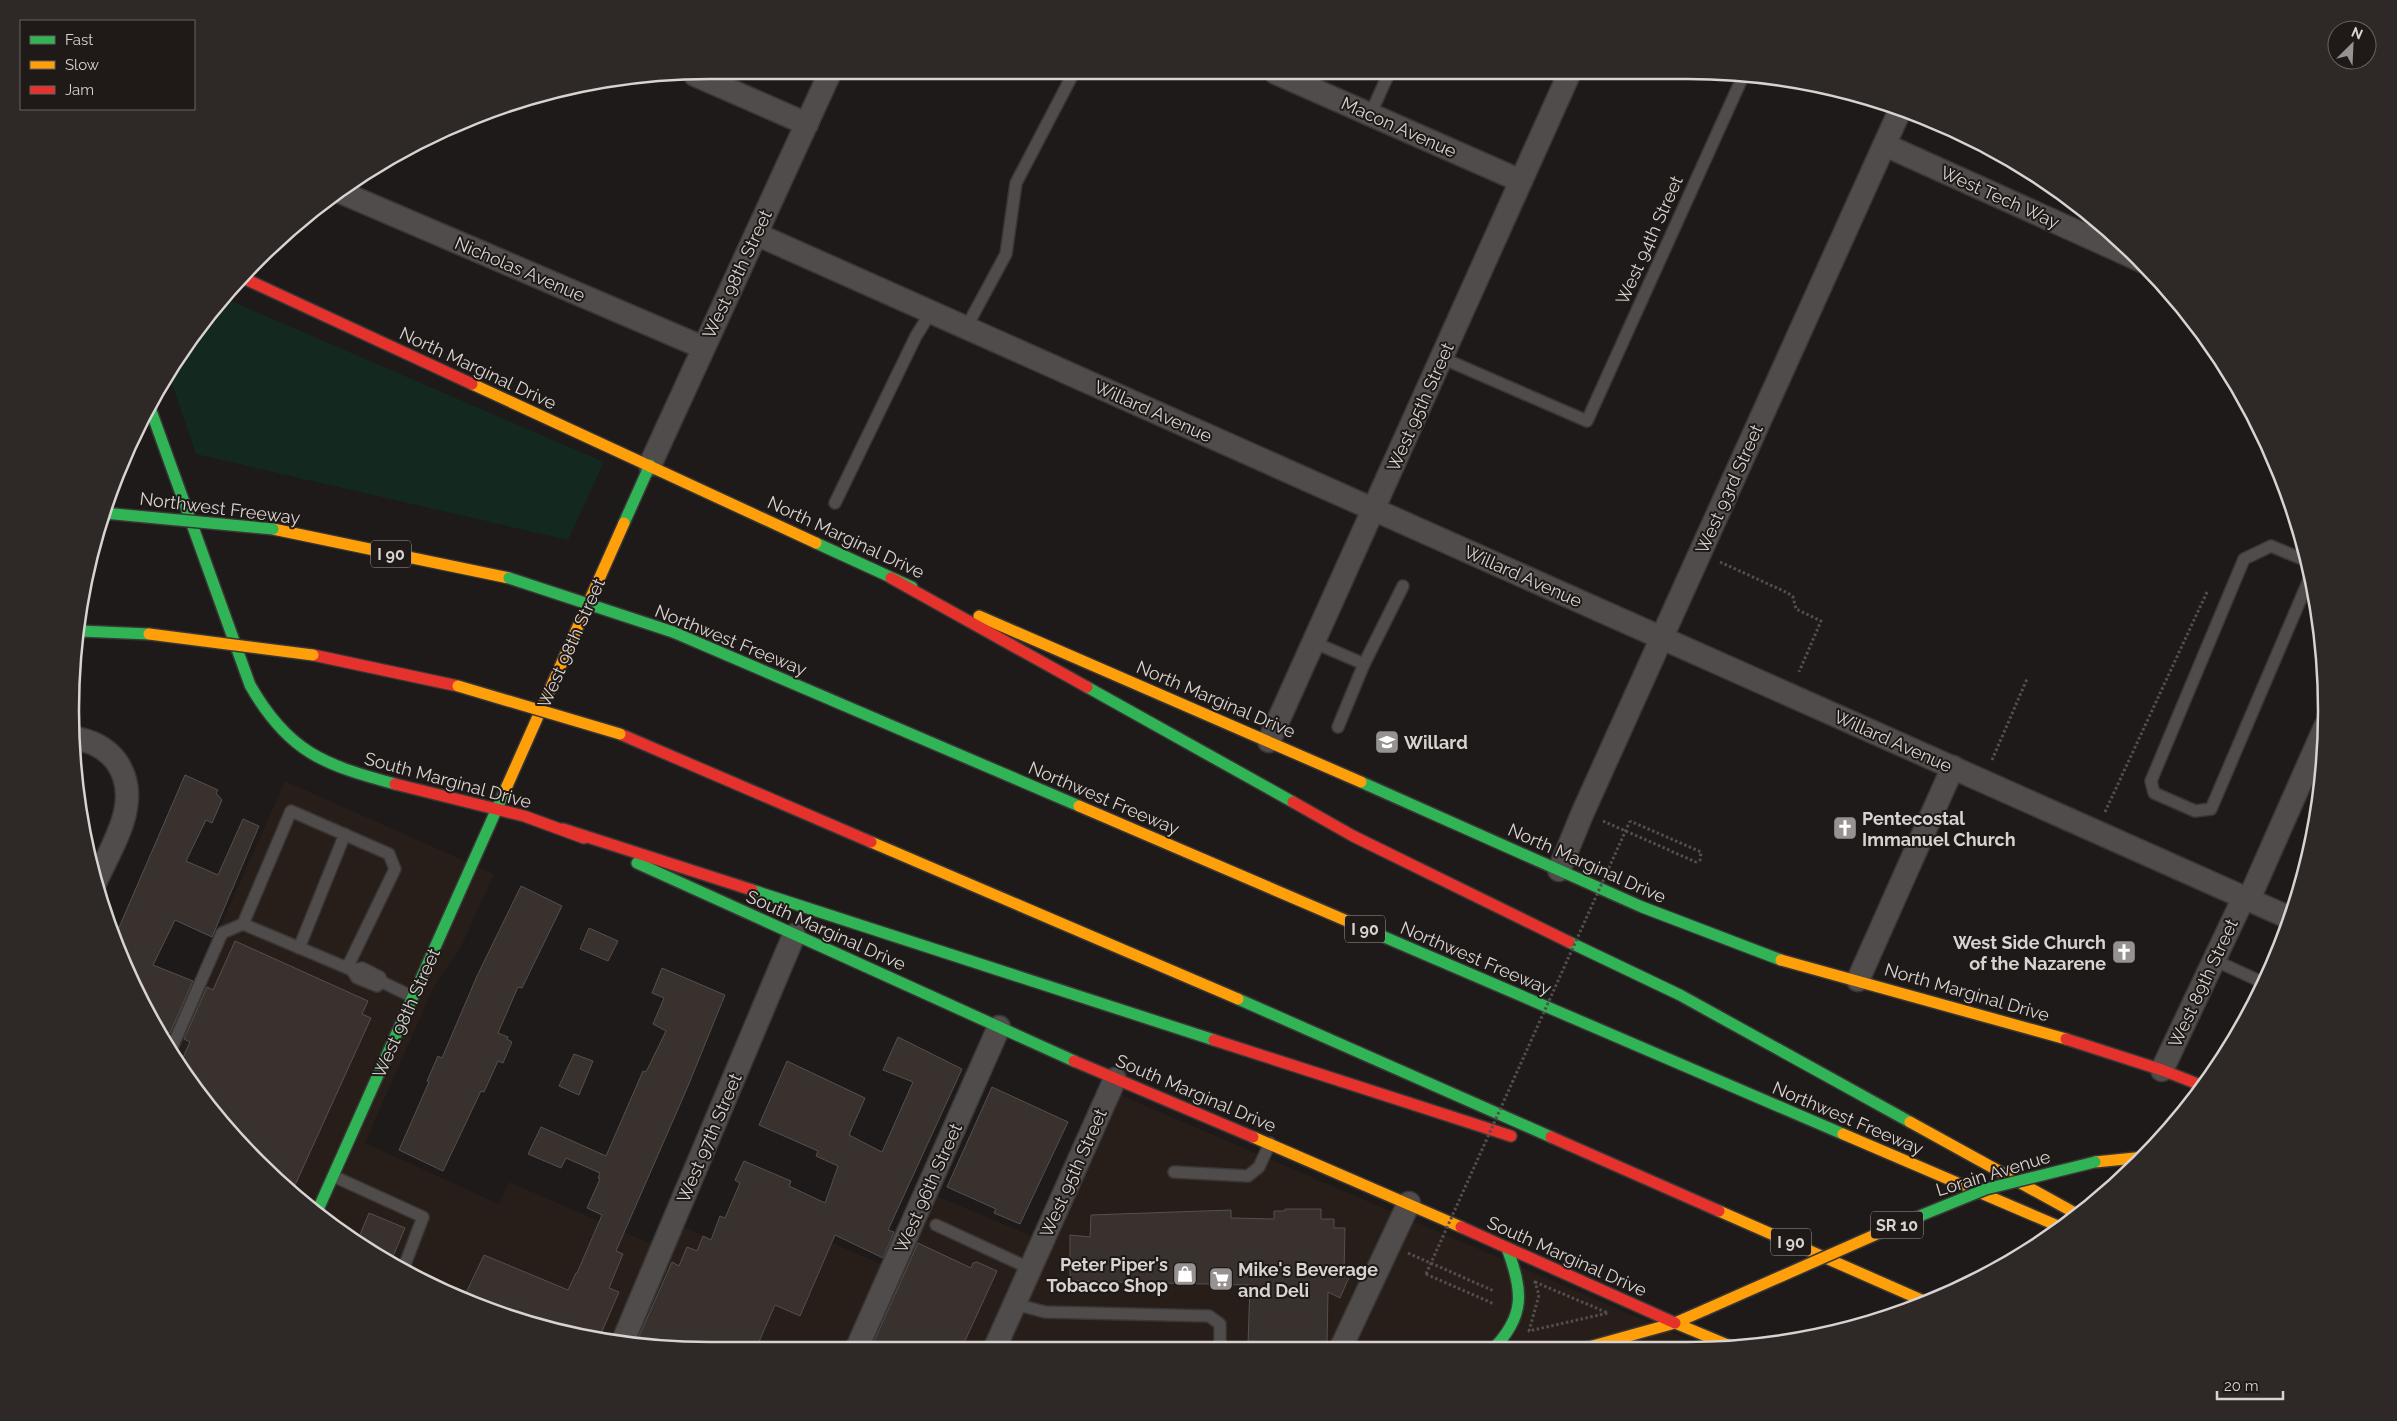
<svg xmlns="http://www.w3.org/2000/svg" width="2397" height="1421" font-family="Raleway,sans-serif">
	<rect width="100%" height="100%" fill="#1d1a19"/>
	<path fill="#281e19" d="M285,781L494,874L461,947L434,986L365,1143L499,1204L509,1182L670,1252L681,1226L753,1257L807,1232L897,1271L932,1194L1048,1243L1116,1093L1713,1350H668L505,1317L355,1243L288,1192L203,1101L167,1047Z"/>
	<path fill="#13291f" d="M224,298L604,462L568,540L196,454L168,372L178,354Z"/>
	<g fill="#39312d" stroke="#53504f">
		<path d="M185,775L218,790L216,793L222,800L212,823L206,820L186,861L218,875L243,819L259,826L212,937L175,920L153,965L193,981L170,1033L153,1025L114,939Z"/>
		<path d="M521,886L562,906L522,988L518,987L498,1033L508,1037L507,1039L512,1042L503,1063L498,1061L484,1092L481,1091L443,1171L399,1150L429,1082L427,1081L438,1056L442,1058L477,976Z"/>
		<path d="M589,928L618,941L608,961L580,949Z"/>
		<path d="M235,941L368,1001L362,1014L371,1018L291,1194L203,1101L179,1066L190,1042L184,1039L207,987L213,990Z"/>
		<path d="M662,968L725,995L688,1086L616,1251L623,1254L609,1288L619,1292L600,1336L505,1317L464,1297L484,1255L568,1290L576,1273H577L602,1215L587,1208L600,1179L598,1178L600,1173L566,1158L561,1168L528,1154L541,1127L606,1156L643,1071L645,1072L648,1068L666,1031L653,1024L664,998L652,993Z"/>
		<path d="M898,1037L962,1069L888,1230L894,1232L883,1258L835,1235L800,1316L775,1305L758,1344H675V1347H656L636,1343L672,1262L679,1266L687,1247L697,1251L703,1236L711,1240L720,1216L725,1218L740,1183L735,1180L744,1161L791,1181L789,1186L825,1203L838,1166L816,1156L818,1151L759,1125L787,1061L865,1098L849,1135L882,1152L913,1082L883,1070Z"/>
		<path d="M574,1054L593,1061L579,1095L559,1086Z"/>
		<path d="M992,1087L1068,1122L1020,1224L994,1213L996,1209L947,1187Z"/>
		<path d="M1285,1209H1321V1219H1334V1228H1345L1344,1272L1350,1275L1340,1298L1328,1292L1327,1344H1248L1250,1285L1070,1281V1235L1090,1237L1091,1215L1231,1210V1218L1274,1219V1211H1285Z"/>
		<path d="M369,1213L405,1228L391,1261L356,1244Z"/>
		<path d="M918,1243L971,1268L973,1263L977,1262L997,1271L964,1343L957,1349H951L945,1345H934L929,1349H923L918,1345L872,1346Z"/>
	</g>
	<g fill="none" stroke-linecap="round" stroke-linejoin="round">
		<defs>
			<g id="lane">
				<path d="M1370,115L1389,73"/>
				<path d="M966,328L1006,254L1016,183L1073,74"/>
				<path d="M1442,358L1587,421L1744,74"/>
				<path d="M835,503L916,336L931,312"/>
				<path d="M2307,561L2271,546L2244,559L2151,781L2154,793L2195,811L2211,809L2311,575"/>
				<path d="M1313,642L1364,664L1403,586"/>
				<path d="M1338,727L1364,664"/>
				<path d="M299,948L345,834"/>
				<path d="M2214,960L2264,983"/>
				<path d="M347,968L395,869L389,854L291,811L243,924L352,970"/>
				<path d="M362,968L380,977L382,982L377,986L357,978L352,970Z"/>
				<path d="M382,982L413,997"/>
				<path d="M170,1052L222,933L243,924"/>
				<path d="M1174,1172L1248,1176L1259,1167L1270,1143"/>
				<path d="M333,1176L423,1217L404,1267"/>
				<path d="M936,1225L1031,1269"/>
				<path d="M1015,1304L1045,1312L1209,1316L1220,1324V1350"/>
			</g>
			<g id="street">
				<path d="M1276,73L1521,181"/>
				<path d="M695,75L807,124"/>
				<path d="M1885,145L2142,261"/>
				<path d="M338,191L702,347"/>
				<path d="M756,234L2290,918"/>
				<path d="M650,465L829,75"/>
				<path d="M73,738C90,740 105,747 116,761C144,800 112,845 95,883"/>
				<path d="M1269,741L1570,72"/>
				<path d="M1559,870L1583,812L1901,108"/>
				<path d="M2249,899L2325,727"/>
				<path d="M1858,980L1953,767"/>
				<path d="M2162,1070L2244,897"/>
				<path d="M623,1341L794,935"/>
				<path d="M856,1350L999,1027"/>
				<path d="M994,1350L1115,1079"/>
				<path d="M1340,1350L1409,1203"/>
			</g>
			<g id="fast">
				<path d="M149,405L250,685C288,752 324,765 395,784"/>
				<path d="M624,523L650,465"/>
				<path d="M816,543L912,587"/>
				<path d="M80,631L149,634"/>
				<path d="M673,632L1079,806"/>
				<path d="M1087,687L1293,802"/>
				<path d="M1361,782L1642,907L1781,960"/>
				<path d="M637,863L1074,1061"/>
				<path d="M752,890L1214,1040"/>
				<path d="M1368,930L1843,1134"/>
				<path d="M1569,942L1680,995L1910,1122"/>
				<path d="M1238,999L1551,1137"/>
				<path d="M316,1214L507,786"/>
				<path d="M1492,1350C1526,1316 1523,1291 1507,1248"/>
			</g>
			<g id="slow">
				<path d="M472,384L816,543"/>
				<path d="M273,529L509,578"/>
				<path d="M979,616L1361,782"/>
				<path d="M507,786L624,523"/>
				<path d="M1079,806L1368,930"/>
				<path d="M871,842L1238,999"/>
				<path d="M1781,960L2066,1039"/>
				<path d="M1910,1122L2075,1213"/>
				<path d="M1843,1134L2058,1226"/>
				<path d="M1253,1137L1461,1227"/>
				<path d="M2095,1162L2145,1157"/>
				<path d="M1719,1211L1926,1302"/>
				<path d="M1675,1323L1735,1348"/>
				<path d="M1578,1350L1675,1323L1707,1309"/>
			</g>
			<g id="jam">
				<path d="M241,277L472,384"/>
				<path d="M891,578L1087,687"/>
				<path d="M313,655L458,686"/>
				<path d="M620,734L871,842"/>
				<path d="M395,784L524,816L584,838"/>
				<path d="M1293,802L1353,836L1569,942"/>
				<path d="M563,829L752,890"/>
				<path d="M2066,1039L2162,1070L2203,1086"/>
				<path d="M1214,1040L1511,1136"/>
				<path d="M1074,1061L1253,1137"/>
				<path d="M1551,1137L1719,1211"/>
				<path d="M1461,1227L1675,1323"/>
			</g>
		</defs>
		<use href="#lane" stroke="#393636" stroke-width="14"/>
		<use href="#street" stroke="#393636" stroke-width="25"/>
		<use href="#fast" stroke="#393636" stroke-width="14"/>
		<use href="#slow" stroke="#393636" stroke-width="14"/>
		<use href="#jam" stroke="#393636" stroke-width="14"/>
		<g stroke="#514f4f" stroke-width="3" stroke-dasharray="2.5 2.5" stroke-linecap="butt">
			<path d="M1720,562L1788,593L1793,597L1796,609L1821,621L1799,672"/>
			<path d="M1992,760L2027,679"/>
			<path d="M2105,812L2207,592"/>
			<path d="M1603,821L1696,862L1700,860L1701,852L1630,821"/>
			<path d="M1408,1253L1494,1291"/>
			<path d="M1426,1274L1494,1304"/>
			<path d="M1535,1282L1608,1313L1529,1331L1539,1295Z"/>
		</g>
		<use href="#lane" stroke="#4f4c4b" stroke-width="11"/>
		<use href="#street" stroke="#4f4c4b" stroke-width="22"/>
		<use href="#fast" stroke="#30b455" stroke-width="11"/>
		<use href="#slow" stroke="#ff9f0a" stroke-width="11"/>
		<use href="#jam" stroke="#e5322d" stroke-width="11"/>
		<defs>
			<g id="fast-bridge">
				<path d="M104,513L273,529"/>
				<path d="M509,578L673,632"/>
				<path d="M1895,1226L1986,1189L2095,1162"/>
			</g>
			<g id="slow-bridge">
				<path d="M149,634L313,655"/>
				<path d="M458,686L620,734"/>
				<path d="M1707,1309L1895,1226"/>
			</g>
		</defs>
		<use href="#fast-bridge" stroke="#393636" stroke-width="14" stroke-linecap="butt"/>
		<use href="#slow-bridge" stroke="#393636" stroke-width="14" stroke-linecap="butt"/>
		<path stroke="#514f4f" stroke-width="3" stroke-dasharray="2.5 2.5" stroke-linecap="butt" d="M1426,1274L1630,821"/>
		<use href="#fast-bridge" stroke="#30b455" stroke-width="11"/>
		<use href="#slow-bridge" stroke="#ff9f0a" stroke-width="11"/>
	</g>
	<defs>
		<symbol id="school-square" viewBox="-11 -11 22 22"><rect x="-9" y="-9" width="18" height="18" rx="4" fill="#969291" stroke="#1f1917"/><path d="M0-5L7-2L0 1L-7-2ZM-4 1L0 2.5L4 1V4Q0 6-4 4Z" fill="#fff"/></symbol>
		<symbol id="church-square" viewBox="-11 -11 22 22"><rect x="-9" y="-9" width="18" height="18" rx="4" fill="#969291" stroke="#1f1917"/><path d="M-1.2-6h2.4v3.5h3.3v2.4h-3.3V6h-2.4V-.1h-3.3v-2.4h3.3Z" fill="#fff"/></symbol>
		<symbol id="shop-square" viewBox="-11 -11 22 22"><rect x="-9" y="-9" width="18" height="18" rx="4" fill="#969291" stroke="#1f1917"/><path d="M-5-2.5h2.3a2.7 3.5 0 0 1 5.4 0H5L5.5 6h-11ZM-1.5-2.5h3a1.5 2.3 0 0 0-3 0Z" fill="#fff"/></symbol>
		<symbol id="supermarket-square" viewBox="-11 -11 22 22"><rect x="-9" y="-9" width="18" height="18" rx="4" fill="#969291" stroke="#1f1917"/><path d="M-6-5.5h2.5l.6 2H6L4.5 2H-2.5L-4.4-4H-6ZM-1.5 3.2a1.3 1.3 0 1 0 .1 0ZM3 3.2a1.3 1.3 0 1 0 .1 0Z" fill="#fff"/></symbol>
	</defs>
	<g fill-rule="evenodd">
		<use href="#school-square" x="1373" y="728" width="28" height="28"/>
		<use href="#church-square" x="1831" y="814" width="28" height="28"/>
		<use href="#church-square" x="2110" y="938" width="28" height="28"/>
		<use href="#shop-square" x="1171" y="1260" width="28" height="28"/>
		<use href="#supermarket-square" x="1207" y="1265" width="28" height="28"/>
	</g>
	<g text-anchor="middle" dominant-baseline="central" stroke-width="4" stroke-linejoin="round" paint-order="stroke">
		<g fill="#1f1917" stroke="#a09b99" stroke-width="1">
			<rect x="371" y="540.5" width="40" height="27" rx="4"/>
			<rect x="1345" y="915.5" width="40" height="27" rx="4"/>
			<rect x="1871" y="1211.5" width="52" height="27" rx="4"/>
			<rect x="1771" y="1228.5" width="40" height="27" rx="4"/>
		</g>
		<g font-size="16" font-weight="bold" fill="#d7d3d1">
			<text x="391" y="554">I 90</text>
			<text x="1365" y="929">I 90</text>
			<text x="1897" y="1225">SR 10</text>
			<text x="1791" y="1242">I 90</text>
		</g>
		<g font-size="18" fill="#d7d3d1" stroke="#1f1917">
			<text transform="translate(1399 127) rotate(24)">Macon Avenue</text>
			<text transform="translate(2000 197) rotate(24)">West Tech Way</text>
			<text transform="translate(1649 240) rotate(-66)">West 94th Street</text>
			<text transform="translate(520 269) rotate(23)">Nicholas Avenue</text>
			<text transform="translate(737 274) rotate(-65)">West 98th Street</text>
			<text transform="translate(478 368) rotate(25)">North Marginal Drive</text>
			<text transform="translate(1420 407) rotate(-66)">West 95th Street</text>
			<text transform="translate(1153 411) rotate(24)">Willard Avenue</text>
			<text transform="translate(1729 489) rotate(-66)">West 93rd Street</text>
			<text transform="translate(220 508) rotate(7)">Northwest Freeway</text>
			<text transform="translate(846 537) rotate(25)">North Marginal Drive</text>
			<text transform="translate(1523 576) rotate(24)">Willard Avenue</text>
			<text transform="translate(731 640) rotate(22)">Northwest Freeway</text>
			<text transform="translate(571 643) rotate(-66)">West 98th Street</text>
			<text transform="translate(1216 699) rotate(23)">North Marginal Drive</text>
			<text transform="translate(1893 741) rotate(24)">Willard Avenue</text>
			<text transform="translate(448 780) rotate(15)">South Marginal Drive</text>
			<text transform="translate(1104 798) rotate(23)">Northwest Freeway</text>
			<text transform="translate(1587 863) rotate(24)">North Marginal Drive</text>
			<text transform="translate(826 930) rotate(24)">South Marginal Drive</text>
			<text transform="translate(1476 958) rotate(23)">Northwest Freeway</text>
			<text transform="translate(2203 983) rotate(-65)">West 89th Street</text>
			<text transform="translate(1967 992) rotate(16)">North Marginal Drive</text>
			<text transform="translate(406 1013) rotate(-66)">West 98th Street</text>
			<text transform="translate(1196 1093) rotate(23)">South Marginal Drive</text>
			<text transform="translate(1848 1118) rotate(23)">Northwest Freeway</text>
			<text transform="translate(709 1138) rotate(-67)">West 97th Street</text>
			<text transform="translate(1073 1173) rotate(-66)">West 95th Street</text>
			<text transform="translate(1993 1173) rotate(-17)">Lorain Avenue</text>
			<text transform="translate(928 1188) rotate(-66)">West 96th Street</text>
			<text transform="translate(1567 1256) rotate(24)">South Marginal Drive</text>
		</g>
		<g font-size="18" font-weight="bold" fill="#d7d3d1" stroke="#1f1917" text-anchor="start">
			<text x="1404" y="742">Willard</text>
			<text x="1862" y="818">Pentecostal<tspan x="1862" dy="21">Immanuel Church</tspan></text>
			<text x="2106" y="942" text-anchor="end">West Side Church<tspan x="2106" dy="21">of the Nazarene</tspan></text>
			<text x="1168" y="1264" text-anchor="end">Peter Piper's<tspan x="1168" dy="21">Tobacco Shop</tspan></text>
			<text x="1238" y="1269">Mike's Beverage<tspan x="1238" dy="21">and Deli</tspan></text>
		</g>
	</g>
	<path d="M0 0H2397V1421H0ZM710 79H1687A631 631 0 0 1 2318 710V711A631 631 0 0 1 1687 1342H710A631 631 0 0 1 79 711V710A631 631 0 0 1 710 79Z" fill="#2e2826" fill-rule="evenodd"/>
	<path fill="none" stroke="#d7d3d1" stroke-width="2.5" d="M710 79H1687A631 631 0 0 1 2318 710V711A631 631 0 0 1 1687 1342H710A631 631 0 0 1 79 711V710A631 631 0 0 1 710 79Z"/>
	<rect x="20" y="20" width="175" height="90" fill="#1f1917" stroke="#696361"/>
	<rect x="30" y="36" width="25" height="8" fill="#30b455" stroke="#696361"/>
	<text x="65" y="45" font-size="15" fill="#d7d3d1">Fast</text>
	<rect x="30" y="61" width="25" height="8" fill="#ff9f0a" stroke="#696361"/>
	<text x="65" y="70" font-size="15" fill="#d7d3d1">Slow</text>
	<rect x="30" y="86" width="25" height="8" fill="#e5322d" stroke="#696361"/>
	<text x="65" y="95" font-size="15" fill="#d7d3d1">Jam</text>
	<g transform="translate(2352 45) rotate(24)"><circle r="24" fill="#1f1917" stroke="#696361"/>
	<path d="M0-4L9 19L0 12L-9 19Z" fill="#969291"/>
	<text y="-8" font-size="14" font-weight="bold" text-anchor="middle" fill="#d7d3d1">N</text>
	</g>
	<path d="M2217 1391v8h66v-8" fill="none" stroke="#d7d3d1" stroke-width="2.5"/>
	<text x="2224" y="1391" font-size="15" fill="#d7d3d1" stroke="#1f1917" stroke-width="4" paint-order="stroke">20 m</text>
</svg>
